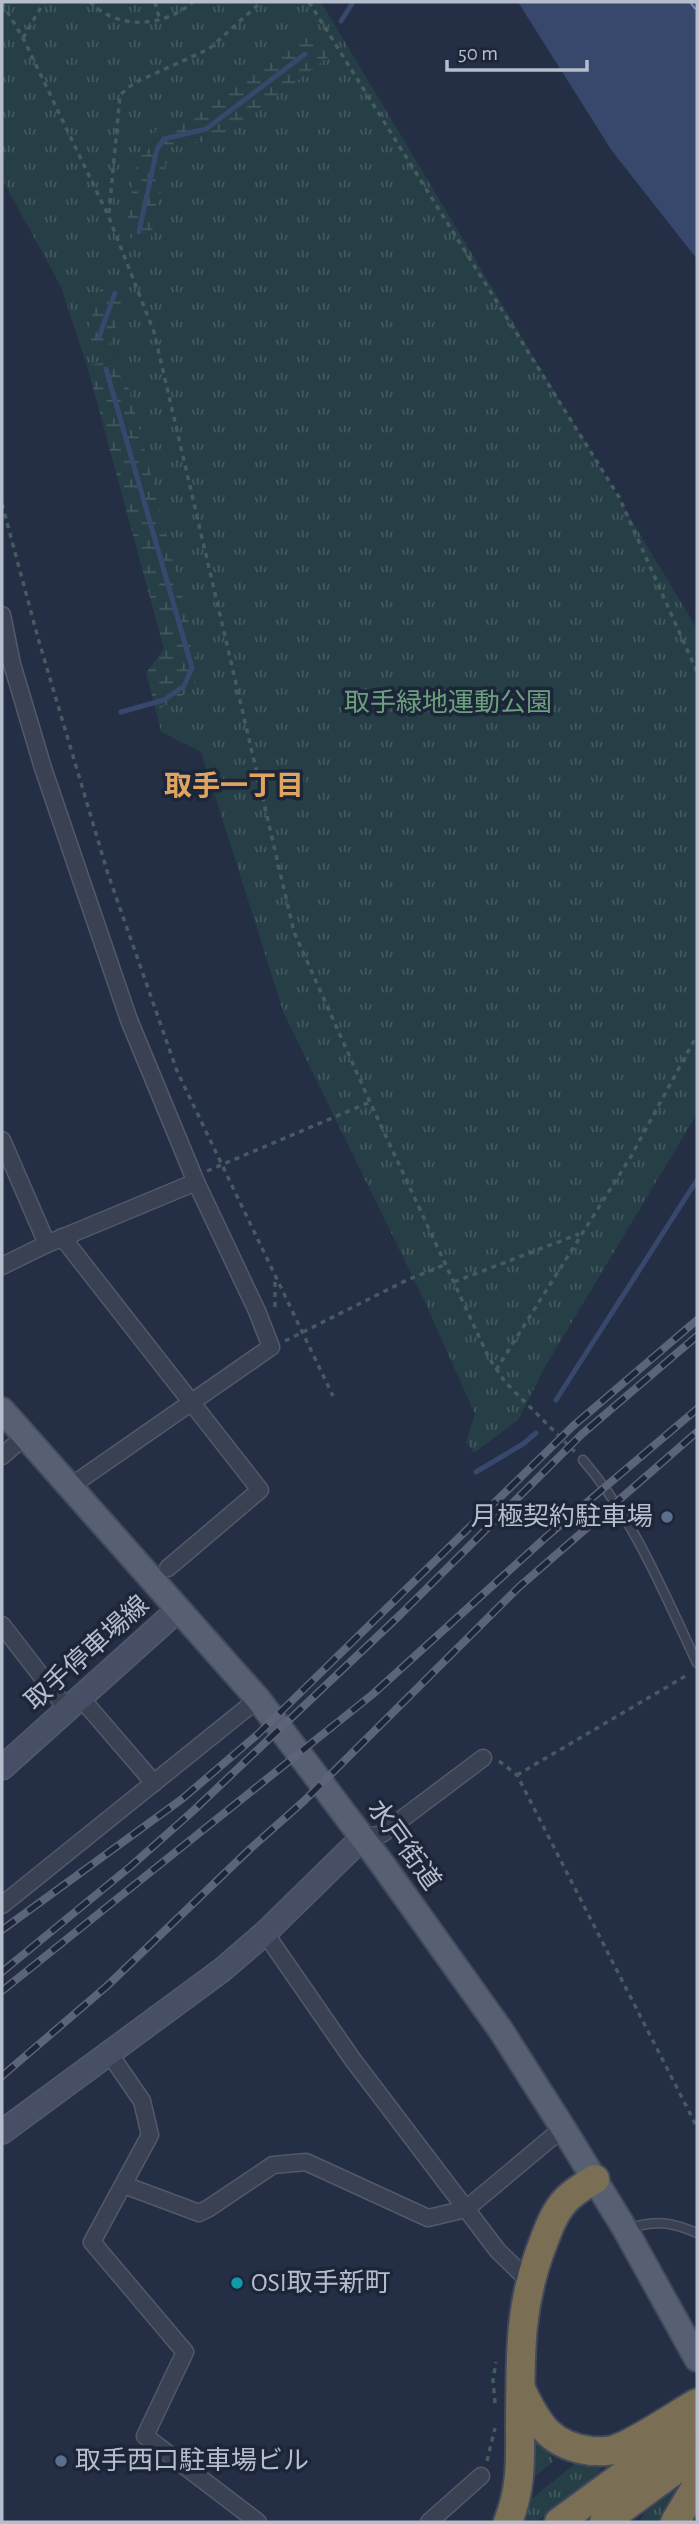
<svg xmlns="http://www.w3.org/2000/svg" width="699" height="2524" font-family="'Alegreya Sans','Noto Sans JP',sans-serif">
	<defs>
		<pattern id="grass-tufts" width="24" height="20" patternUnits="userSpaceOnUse" patternTransform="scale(1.75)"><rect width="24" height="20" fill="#263e45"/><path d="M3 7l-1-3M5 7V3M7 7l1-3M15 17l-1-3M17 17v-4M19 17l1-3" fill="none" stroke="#43585f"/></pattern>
		<pattern id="wetland-marsh" width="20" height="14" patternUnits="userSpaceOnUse" patternTransform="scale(1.75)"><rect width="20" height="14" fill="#263e45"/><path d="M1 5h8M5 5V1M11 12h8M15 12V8" fill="none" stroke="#43585f"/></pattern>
	</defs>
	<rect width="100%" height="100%" fill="#242e44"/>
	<g fill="url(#grass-tufts)">
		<path d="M2,2H321L697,629V1114L545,1367L518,1420L474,1453L466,1442L475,1414L423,1298L284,1014L201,752L161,732L156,711L192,690L121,358L87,366L61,287L2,179Z"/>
		<path d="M535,2434L549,2449L553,2462L533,2478Z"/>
		<path d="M576,2463H604L597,2475L536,2522H517L525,2504Z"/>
		<path d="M684,2482L666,2522H638L647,2510Z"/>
	</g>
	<g fill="url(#wetland-marsh)">
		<path d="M311,24L331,55L221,139L170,147L149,246L125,235L135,171L149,135L162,125L203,111Z"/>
		<path d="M103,281L124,285V304L109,345H94L87,332Z"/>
		<path d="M121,358L201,670L192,690L156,711L146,673L164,649L87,366Z"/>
	</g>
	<path fill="#37486c" d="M518,2H697V259L612,151Z"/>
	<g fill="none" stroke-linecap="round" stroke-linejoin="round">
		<g stroke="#37486c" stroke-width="5">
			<path d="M341,21L353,2"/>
			<path d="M139,232L157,149L164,139L206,129L305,54"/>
			<path d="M99,337L115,293"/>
			<path d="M106,369L192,668L184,686L164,700L121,712"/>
			<path d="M556,1400L697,1180"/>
			<path d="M476,1472L523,1444L536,1433"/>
		</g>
		<path stroke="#7c8eb6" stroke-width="2" stroke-dasharray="9 7" stroke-linecap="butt" d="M690,2L697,11"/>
		<defs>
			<g id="lane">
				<path d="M583,1460C634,1519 664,1593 697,1663"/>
				<path d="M629,2228C657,2220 671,2222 697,2233"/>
			</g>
			<g id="street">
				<path d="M2,615L12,664L43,768L129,1020L196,1182L257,1311L271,1347L71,1486"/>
				<path d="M2,1140L47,1244"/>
				<path d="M62,1237L260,1490L168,1568"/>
				<path d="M2,1266L47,1244L196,1182"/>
				<path d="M2,1456L25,1436"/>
				<path d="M2,1625L67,1709"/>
				<path d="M80,1697L154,1783"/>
				<path d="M362,1838L382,1834L483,1758"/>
				<path d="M2,1905L258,1699"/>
				<path d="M265,1933L353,2060L498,2251L530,2282"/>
				<path d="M109,2053L142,2101L150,2135L92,2242L185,2352L145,2436L258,2522"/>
				<path d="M124,2185L199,2213L209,2208L273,2165L306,2162L428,2218L466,2209L563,2128"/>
				<path d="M429,2522L481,2476"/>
			</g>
			<g id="secondary">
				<path d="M2,1768L179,1609"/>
				<path d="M2,2132L222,1970L265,1933L362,1838"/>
			</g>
			<path id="primary" d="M2,1410L258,1699L380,1861L500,2029L563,2128L625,2229L697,2359"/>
			<g id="highway">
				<path d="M522,2391C538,2425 551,2446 591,2451C598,2451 606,2452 613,2450C636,2443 674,2416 697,2403"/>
				<path d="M508,2522C522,2486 520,2460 520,2423C521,2361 518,2314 539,2254C546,2236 552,2215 565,2201C573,2192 585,2185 595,2179"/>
				<path d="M559,2522L697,2421"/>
				<path d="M604,2522L697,2454"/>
				<path d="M675,2522L697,2485"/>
			</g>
		</defs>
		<use href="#lane" stroke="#51596a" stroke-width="11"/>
		<use href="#street" stroke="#51596a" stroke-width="19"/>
		<use href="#secondary" stroke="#51596a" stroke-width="26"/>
		<use href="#primary" stroke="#434a5c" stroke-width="28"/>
		<use href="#highway" stroke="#41495b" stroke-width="32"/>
		<g stroke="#455b61" stroke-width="3.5" stroke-dasharray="5 5" stroke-linecap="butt">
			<path d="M90,2C119,31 164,27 193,2"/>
			<path d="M155,2L160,21"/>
			<path d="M309,2L619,497L697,672"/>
			<path d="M2,3L23,38L108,215L154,332L294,932L370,1102L489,1358L505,1382L575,1452"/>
			<path d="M23,38L44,2"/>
			<path d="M109,213L120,95L134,83L209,49L261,2"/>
			<path d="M2,504L38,638L108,874L177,1071L333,1396"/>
			<path d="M207,1171L370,1102"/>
			<path d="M454,1282L579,1234"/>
			<path d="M275,1307V1279"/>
			<path d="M285,1341L407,1280L444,1265"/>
			<path d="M496,1370L630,1158L697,1035"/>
			<path d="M499,1761L517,1775L697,2127"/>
			<path d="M517,1775L689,1674"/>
			<path d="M495,2403L493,2380L496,2362"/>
			<path d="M487,2461L495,2428"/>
		</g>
		<use href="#lane" stroke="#394153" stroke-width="8"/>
		<use href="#street" stroke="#394153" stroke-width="16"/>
		<use href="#secondary" stroke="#474f67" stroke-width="23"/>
		<use href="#primary" stroke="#576073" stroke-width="24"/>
		<use href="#highway" stroke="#7a6f55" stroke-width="28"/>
		<defs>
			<g id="rail">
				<path d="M2,1930L182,1799L257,1735L573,1426L697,1320"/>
				<path d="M2,1972L131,1866L193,1811L400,1615L582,1434L697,1336"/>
				<path d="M2,1991L373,1694L545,1538L697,1409"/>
				<path d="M2,2076L107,1986L250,1849L304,1801L519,1587L697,1432"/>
			</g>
		</defs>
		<use href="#rail" stroke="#5b647a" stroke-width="8"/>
		<use href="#rail" stroke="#1d2639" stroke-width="5" stroke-dasharray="16" stroke-linecap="butt"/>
	</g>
	<g fill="#5c6f8a" stroke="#1d2639" stroke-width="2.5">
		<circle cx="667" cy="1517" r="7"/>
		<circle cx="61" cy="2461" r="7"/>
	</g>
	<circle fill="#0f9aa8" stroke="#1d2639" stroke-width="2.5" cx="237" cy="2283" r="7"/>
	<g text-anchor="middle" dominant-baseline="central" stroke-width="7" stroke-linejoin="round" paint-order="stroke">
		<g font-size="26" fill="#6ba07d" stroke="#1d2639">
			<text x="448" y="703">取手緑地運動公園</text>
		</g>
		<g font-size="26" fill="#b6bdcd" stroke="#1d2639" text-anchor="start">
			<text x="653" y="1517" text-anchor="end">月極契約駐車場</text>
			<text x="251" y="2283">OSI取手新町</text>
			<text x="75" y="2461">取手西口駐車場ビル</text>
		</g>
		<g font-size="26" fill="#b6bdcd" stroke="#1d2639">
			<text transform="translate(87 1653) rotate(-42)">取手停車場線</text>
			<text transform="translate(404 1845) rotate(54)">水戸街道</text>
		</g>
		<g font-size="28" font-weight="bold" fill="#dea460" stroke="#1d2639">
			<text x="234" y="787">取手一丁目</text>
		</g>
	</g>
	<rect width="699" height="2524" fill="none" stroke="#b6bdcd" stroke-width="7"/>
	<path d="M447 60v10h140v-10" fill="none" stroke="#b6bdcd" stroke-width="3.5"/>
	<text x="458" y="60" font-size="21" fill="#b6bdcd" stroke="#1d2639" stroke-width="5" paint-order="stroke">50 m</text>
</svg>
